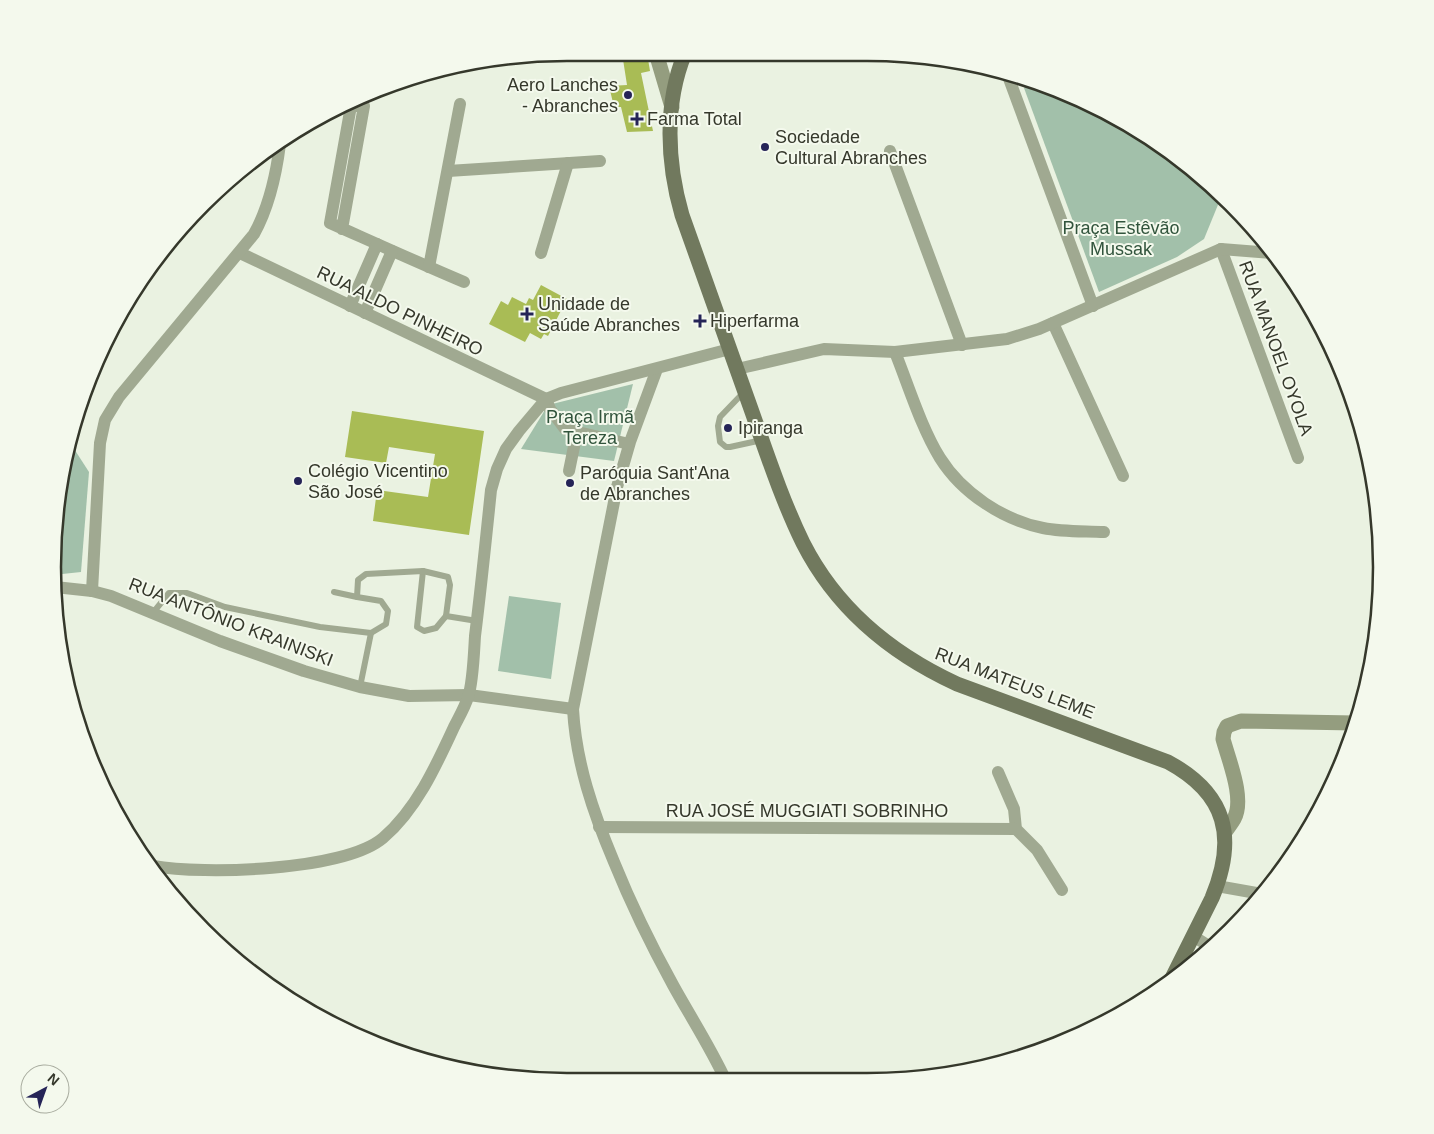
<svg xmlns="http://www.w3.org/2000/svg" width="1434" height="1134" font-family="Helvetica,sans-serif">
	<rect width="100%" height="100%" fill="#eaf2e1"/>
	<g fill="#a2c0aa">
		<path d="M1030,79L1124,122L1206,180L1222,195L1204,239L1177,257L1099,292L1024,88Z"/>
		<path d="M633,384L614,461L521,449L548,405Z"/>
		<path d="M69,441L89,472L81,572L53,575V567Z"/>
		<path d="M509,596L561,603L551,679L498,671Z"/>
	</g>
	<g fill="#a9bc55">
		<path d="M622,53H647L650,71L641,73L653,131L627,132L621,107H614L609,86L627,85Z"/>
		<path d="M541,285L567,299L548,336L544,334L541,339L530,333L525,342L489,324L501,301L508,305L512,297L526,304L529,298L533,300Z"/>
		<path d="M352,411L484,431L469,535L373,521L377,490L428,497L435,454L389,447L386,463L345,457Z"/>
	</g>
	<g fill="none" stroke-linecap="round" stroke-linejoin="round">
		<g stroke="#a0a991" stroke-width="6">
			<path d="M744,392L720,417L718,426L720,442L726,447H730L762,440"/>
			<path d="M423,571L417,627L424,631L436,628L446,616"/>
			<path d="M334,592L357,597"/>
			<path d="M152,614L169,593H187L225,607L320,627L371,633L386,624L388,611L381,601L357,597L358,580L366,574L423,571L448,577L450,585L446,616L477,621"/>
			<path d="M360,687L371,633"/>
		</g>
		<g stroke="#a0a991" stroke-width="12">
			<path d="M1008,76L1093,306"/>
			<path d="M890,151L962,345"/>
			<path d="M448,171L600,161"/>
			<path d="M342,229L364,106H351L330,223C375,243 419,263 464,282"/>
			<path d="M1221,249L1298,458"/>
			<path d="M240,253L546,399"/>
			<path d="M541,253L568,163"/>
			<path d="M429,267L460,104"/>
			<path d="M350,306L377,244"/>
			<path d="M365,313L392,251"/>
			<path d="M1053,323L1123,476"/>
			<path d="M895,352C909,387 921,427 940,458C962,493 1003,520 1043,528C1063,532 1083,531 1104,532"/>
			<path d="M657,369L630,442L617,487L573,709C576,763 593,812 614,862C631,904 651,945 673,985C690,1016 711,1048 726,1081"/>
			<path d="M737,369L824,349L895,352L1007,339L1039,329L1221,249L1272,253"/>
			<path d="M546,399L550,409L565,429L629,444"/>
			<path d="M569,471L577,432"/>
			<path d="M55,587L92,591L111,596L220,641L304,671L360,687L409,696L469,695L573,709"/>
			<path d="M92,591L100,443L105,420L119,397L254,234C269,207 276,176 280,144"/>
			<path d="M998,772L1014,809L1016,829L1037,850L1062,890"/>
			<path d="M599,827L1016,829"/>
			<path d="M153,866C203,875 344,871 383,838C416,810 436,766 454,727C459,717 465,707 468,697C473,683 474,652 475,636C481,588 486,539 491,490L497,469L506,449L519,431L546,399L561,393L730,349"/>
			<path d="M1217,886L1262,894"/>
			<path d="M1193,936L1212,948"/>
		</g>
		<g stroke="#949d7f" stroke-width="15">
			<path d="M656,53L672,107"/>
			<path d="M1225,832C1228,828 1231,824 1234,819C1245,799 1229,761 1223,739L1224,732L1227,726L1241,721L1355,723"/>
		</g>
		<path stroke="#71795e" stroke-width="15" d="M685,53C664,104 667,163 682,215C705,280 728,344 751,409C767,454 782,500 803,543C836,608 892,654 957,684L1168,762C1227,794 1237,838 1212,898L1172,978"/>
	</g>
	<g fill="#252457" stroke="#f4f9ed" stroke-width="2">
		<circle cx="628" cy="95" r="5"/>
		<path d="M634.5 111.5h5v5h5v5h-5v5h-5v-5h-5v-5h5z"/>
		<circle cx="765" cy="147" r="5"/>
		<path d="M524.5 306.5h5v5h5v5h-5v5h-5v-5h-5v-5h5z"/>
		<path d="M697.5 313.5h5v5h5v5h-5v5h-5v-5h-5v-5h5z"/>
		<circle cx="728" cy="428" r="5"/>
		<circle cx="298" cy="481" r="5"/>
		<circle cx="570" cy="483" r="5"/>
	</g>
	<g text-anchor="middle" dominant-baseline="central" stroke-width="4" stroke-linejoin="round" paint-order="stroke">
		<g font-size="18" fill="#35382b" stroke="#f4f9ed" text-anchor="start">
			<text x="618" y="85" text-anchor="end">Aero Lanches<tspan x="618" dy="21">- Abranches</tspan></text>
			<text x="647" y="119">Farma Total</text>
			<text x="775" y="137">Sociedade<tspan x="775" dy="21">Cultural Abranches</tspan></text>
			<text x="538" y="304">Unidade de<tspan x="538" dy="21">Saúde Abranches</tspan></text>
			<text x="710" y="321">Hiperfarma</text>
			<text x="738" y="428">Ipiranga</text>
			<text x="308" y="471">Colégio Vicentino<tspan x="308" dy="21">São José</tspan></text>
			<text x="580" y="473">Paróquia Sant'Ana<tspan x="580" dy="21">de Abranches</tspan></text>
		</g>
		<g font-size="18" fill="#31543c" stroke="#f4f9ed">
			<text x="1121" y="228">Praça Estêvão<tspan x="1121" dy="21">Mussak</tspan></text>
			<text x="590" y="417">Praça Irmã<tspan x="590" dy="21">Tereza</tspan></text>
		</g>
		<g font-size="18" fill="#35382b" stroke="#f4f9ed">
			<text transform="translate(400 311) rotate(26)">RUA ALDO PINHEIRO</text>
			<text transform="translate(1276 348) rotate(70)">RUA MANOEL OYOLA</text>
			<text transform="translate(231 622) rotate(21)">RUA ANTÔNIO KRAINISKI</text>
			<text transform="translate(1015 683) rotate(21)">RUA MATEUS LEME</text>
			<text x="807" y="811">RUA JOSÉ MUGGIATI SOBRINHO</text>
		</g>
	</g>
	<path d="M0 0H1434V1134H0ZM567 61H867A506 506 0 0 1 1373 567V567A506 506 0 0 1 867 1073H567A506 506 0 0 1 61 567V567A506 506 0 0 1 567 61Z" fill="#f4f9ed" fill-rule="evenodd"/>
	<path fill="none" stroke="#35382b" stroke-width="2.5" d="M567 61H867A506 506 0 0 1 1373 567V567A506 506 0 0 1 867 1073H567A506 506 0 0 1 61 567V567A506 506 0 0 1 567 61Z"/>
	<g transform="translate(45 1089) rotate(41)"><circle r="24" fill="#f4f9ed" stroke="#a8ac9f"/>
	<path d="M0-4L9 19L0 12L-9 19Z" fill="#252457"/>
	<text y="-8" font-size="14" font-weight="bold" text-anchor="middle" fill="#35382b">N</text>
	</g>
</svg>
